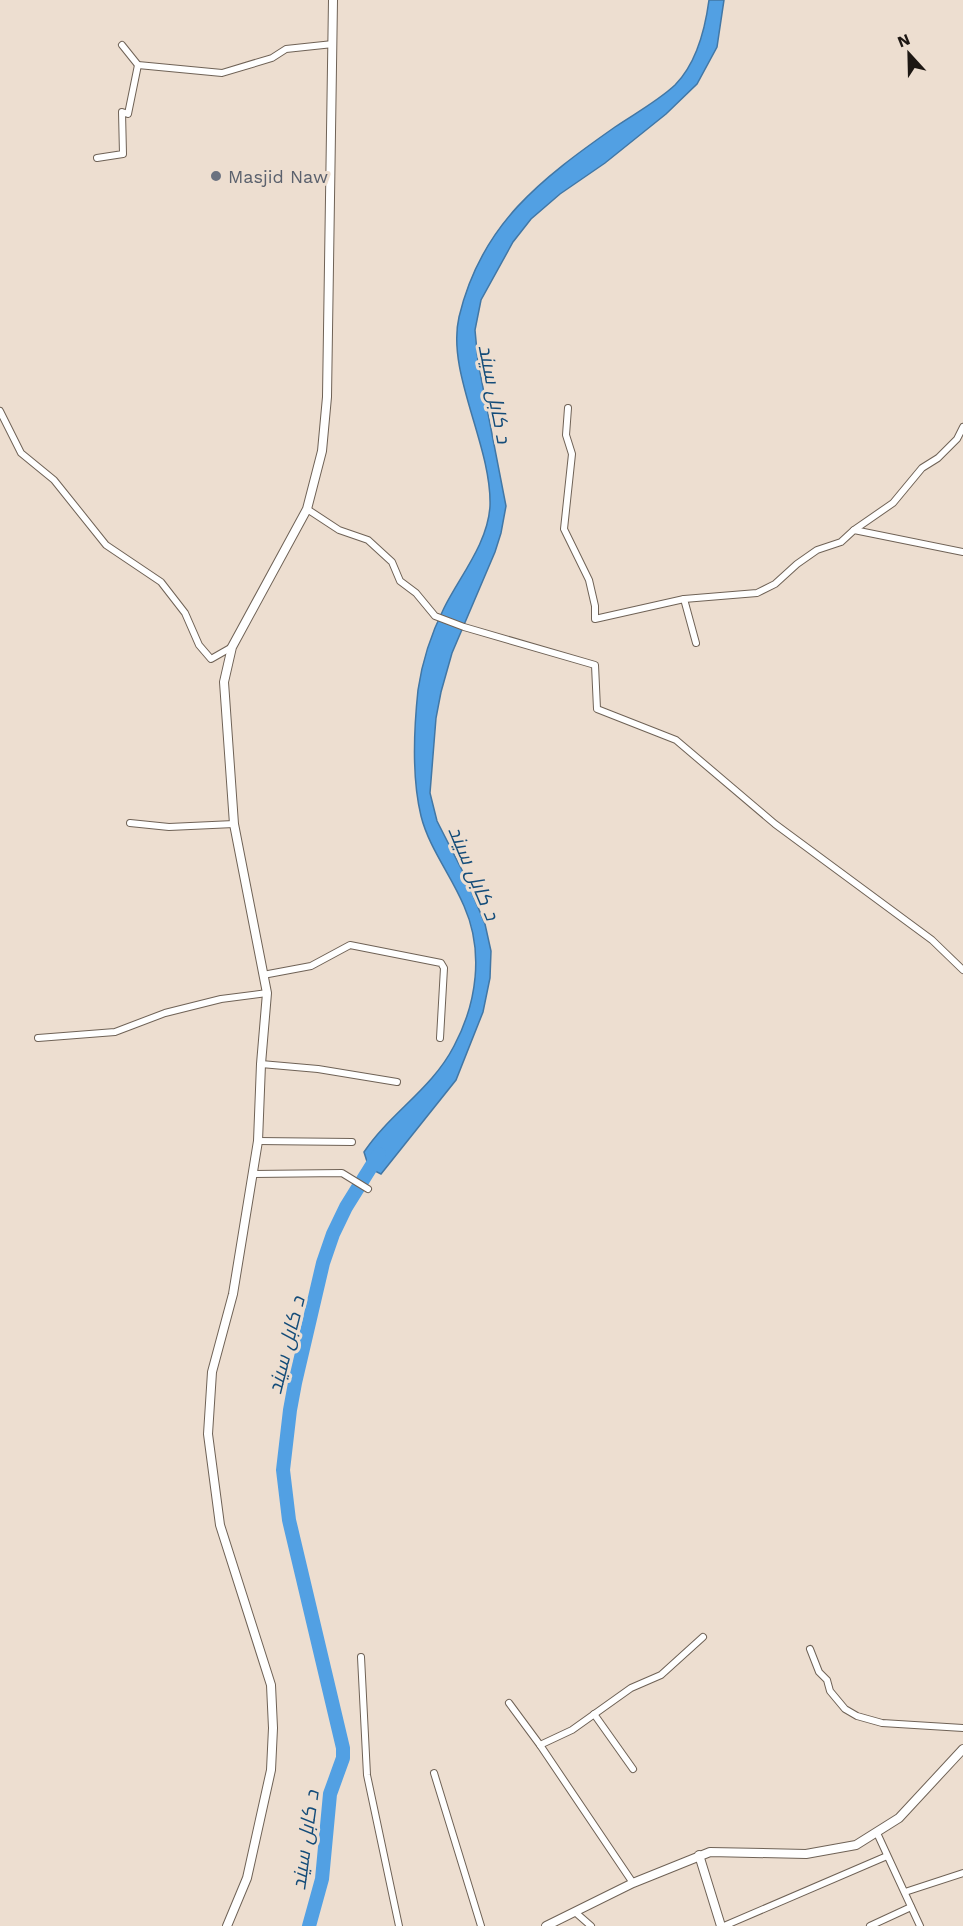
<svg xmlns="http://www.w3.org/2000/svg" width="963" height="1926" font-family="'Work Sans',Cairo,sans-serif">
	<rect width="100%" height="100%" fill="#edded0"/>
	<path fill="#52a0e3" stroke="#4277a5" stroke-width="1.5" d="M709,0H724L717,47L697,84L666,114L605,163L560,194L531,219L513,242L481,300L475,330L478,362L506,506L501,533L495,552L452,653L441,692L436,718L430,793L437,821L465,876L485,924L491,951L490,978L483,1012L456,1080L381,1174L369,1168L364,1152C390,1113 432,1089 454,1046C477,1003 484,951 464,906C451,875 429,848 421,816C412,779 414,728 418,690C422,662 431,634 444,608C460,576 488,543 490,506C492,446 446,373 459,317C481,224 541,179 615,127C634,114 658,101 675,85C697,63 705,30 709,0Z"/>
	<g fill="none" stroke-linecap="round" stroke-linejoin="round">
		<path stroke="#52a0e3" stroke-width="14" d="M309,1926L322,1879L330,1794L343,1758V1748L289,1520L283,1470L290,1410L295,1383L323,1263L333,1234L346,1207L379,1154"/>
		<defs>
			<g id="street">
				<path d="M122,45L138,65L222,73L272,58L286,49L333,44"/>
				<path d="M97,158L123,154L122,112L128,114L138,65"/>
				<path d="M568,408L566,435L572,454L564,529L589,580L595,606V619L684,599L757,593L775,584L797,564L817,550L841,542L854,530L963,552"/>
				<path d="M0,411L21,453L54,480L106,545L161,582L185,613L199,645L211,659L232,647"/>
				<path d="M307,509L339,530L368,540L392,562L400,581L416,593L435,616L464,627L595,665L597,709L676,740L775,824L932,940L963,970"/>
				<path d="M854,530L893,503L922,468L938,458L957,439L963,427"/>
				<path d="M684,599L696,643"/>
				<path d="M130,823L169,827L234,824"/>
				<path d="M263,975L311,966L350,945L441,963L444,968L440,1038"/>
				<path d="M38,1038L115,1032L165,1013L221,999L267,993"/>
				<path d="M261,1064L318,1069L397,1082"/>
				<path d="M258,1141L352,1142"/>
				<path d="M253,1174L342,1173L368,1189"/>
				<path d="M810,1649L819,1672L827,1680L830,1691L845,1709L857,1716L882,1723L963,1728"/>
				<path d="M361,1657L367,1775L399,1926"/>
				<path d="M509,1703L540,1745L633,1883"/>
				<path d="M594,1714L633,1769"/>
				<path d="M540,1745L572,1730L631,1688L661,1675L703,1637"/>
				<path d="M434,1773L481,1926"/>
				<path d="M877,1833L920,1926"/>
				<path d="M905,1892L963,1873"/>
				<path d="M575,1912L591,1926"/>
				<path d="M724,1926L887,1856"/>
				<path d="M870,1926L911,1907"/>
			</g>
			<g id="secondary">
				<path d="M699,1855L721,1926"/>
				<path d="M227,1926L247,1878L271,1770L273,1728L271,1685L220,1525L208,1434L212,1372L233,1294L258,1141L261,1064L267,993L234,824L224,682L232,647L307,509L322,451L327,397L333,0"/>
				<path d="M546,1926L633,1883L710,1852L806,1854L856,1845L899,1818L963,1749"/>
			</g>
		</defs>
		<use href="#street" stroke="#6f6256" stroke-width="8"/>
		<use href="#secondary" stroke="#6f6256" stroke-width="10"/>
		<use href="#street" stroke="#fff" stroke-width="6"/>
		<use href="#secondary" stroke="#fff" stroke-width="8"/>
	</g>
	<circle fill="#6b7280" stroke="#edded0" stroke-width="2" cx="216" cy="176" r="6"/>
	<g text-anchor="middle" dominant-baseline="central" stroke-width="6" stroke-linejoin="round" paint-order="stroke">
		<g font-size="18" fill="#5b616d" stroke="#edded0" text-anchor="start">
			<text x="228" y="176">Masjid Naw</text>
		</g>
		<g font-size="20" font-style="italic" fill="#144c79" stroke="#edded0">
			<text transform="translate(495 394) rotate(79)">د کابل سيند</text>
			<text transform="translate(474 873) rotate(67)">د کابل سيند</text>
			<text transform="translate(286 1345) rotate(-76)">د کابل سيند</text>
			<text transform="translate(305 1840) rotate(-82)">د کابل سيند</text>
		</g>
	</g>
	<g transform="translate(909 54) rotate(338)" stroke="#edded0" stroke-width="4.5" paint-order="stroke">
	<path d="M0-4.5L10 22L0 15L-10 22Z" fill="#1d1713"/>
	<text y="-9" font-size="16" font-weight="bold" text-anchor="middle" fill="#1d1713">N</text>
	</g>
</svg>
